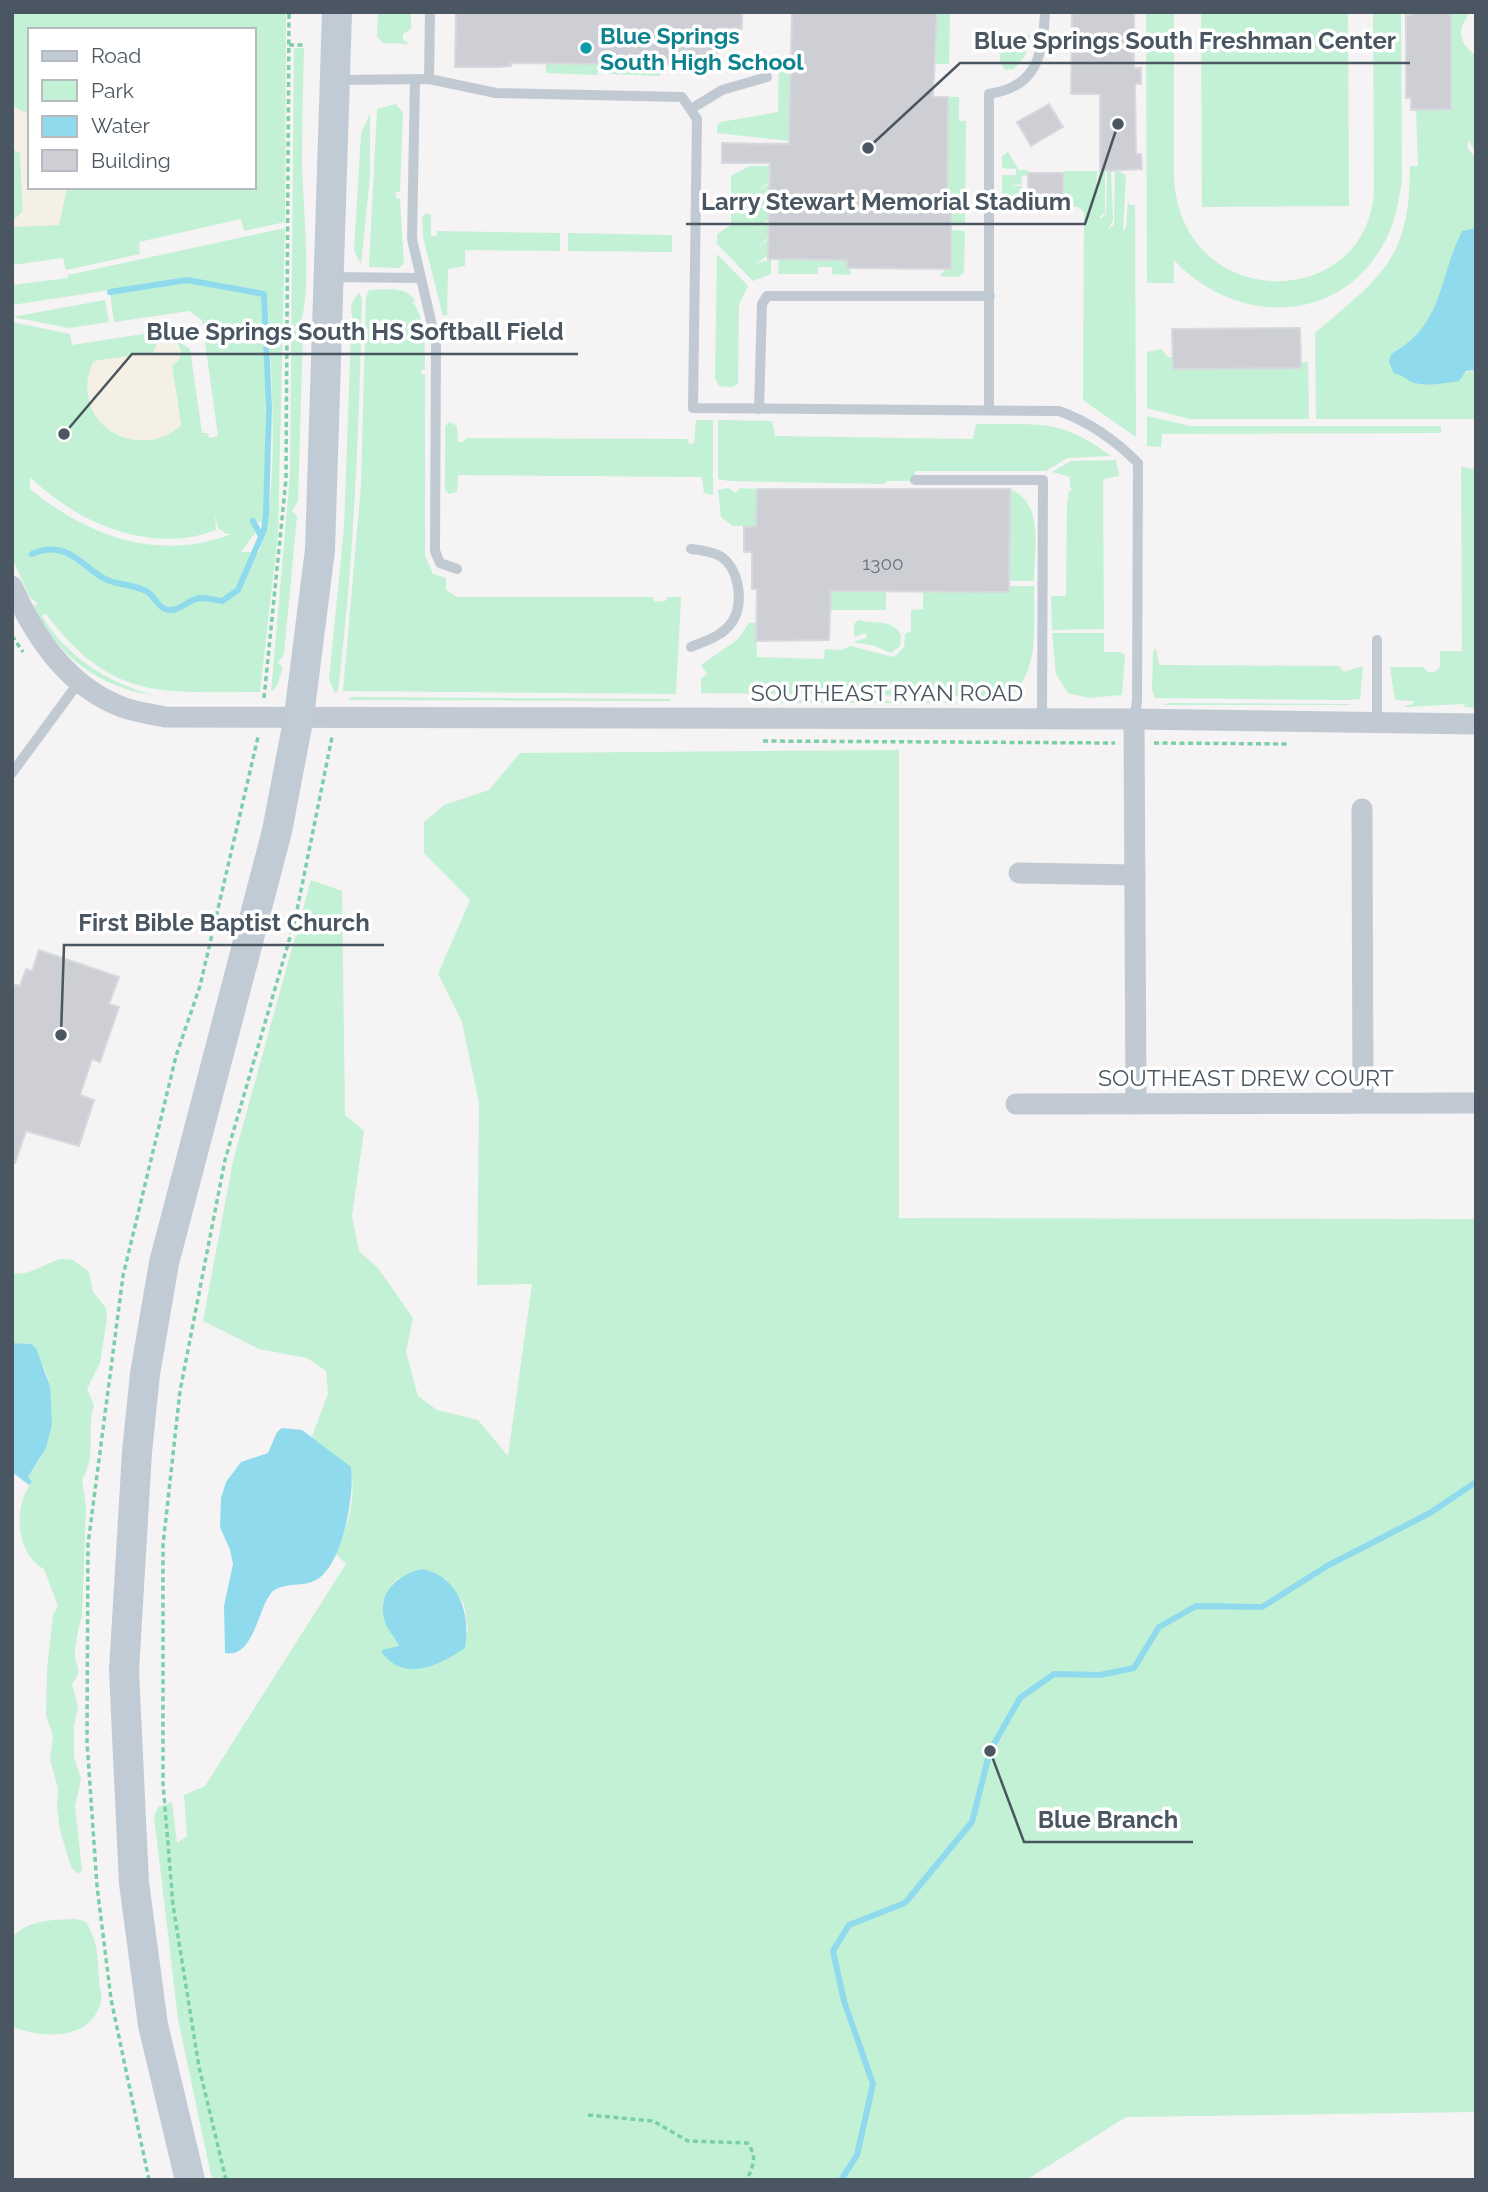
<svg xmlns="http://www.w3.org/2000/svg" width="1488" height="2192" font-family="Raleway,sans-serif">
	<rect width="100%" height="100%" fill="#f5f3f3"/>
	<g fill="#c3f1d5" fill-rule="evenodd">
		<path d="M12,12H286L285,222L244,231L241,219L139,242L140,254L66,270L63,258L12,265V227L59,224L67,187H254V30H30V115L12,106Z"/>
		<path d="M378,12H411V29L403,34V40L410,44L383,43L377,36Z"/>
		<path d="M937,12H950L949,64H936Z"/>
		<path d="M1146,12H1174V179C1183,314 1365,312 1374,193L1373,12H1401L1402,180C1398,207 1393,233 1376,256C1326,328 1229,320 1174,260V283H1147Z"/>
		<path d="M1201,12H1348L1349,206L1202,207Z"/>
		<path d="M1451,12H1471C1456,30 1458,42 1476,56V154L1469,140L1467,147L1476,159V228L1462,232C1438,280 1446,323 1391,354C1415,408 1436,375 1476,370V419H1316L1315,333C1381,276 1410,261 1410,166H1418L1416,110L1451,109Z"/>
		<path d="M1016,35H1030C1031,48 1023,61 1013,69L1005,70L1000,62V53L1015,50Z"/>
		<path d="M294,48H304C303,85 302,123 302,160C302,199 314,300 298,328L303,332L298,501L292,511L297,516L284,654L278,663L283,667L277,686L271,692L290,475Z"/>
		<path d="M779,58H791L789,141L717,133V125L721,122L778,112Z"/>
		<path d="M546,63L598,64V75L546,73Z"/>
		<path d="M609,64H660V76L609,74Z"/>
		<path d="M948,97H959V121H966L965,223H951V210H947Z"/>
		<path d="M396,104L403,113L400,192H396V198L400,199L404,264L398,268L369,267L377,109Z"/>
		<path d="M370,113V177L361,264L354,251L361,134Z"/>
		<path d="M12,149L20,153L23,212L12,222Z"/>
		<path d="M1008,152L1019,170H1028V175L1022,176L1021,184L1010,186H1022V205L1002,203V175H1016V169L1002,168V156Z"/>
		<path d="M750,166H770L769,182L756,192L769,184V200L757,210L769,203V219L758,229L769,221V237L756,248L769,239L768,256L755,264L771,259V274L753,281L717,244V234L731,225V176Z"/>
		<path d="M1111,170L1113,220L1108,230L1114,224L1115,170L1126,175L1123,231L1126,227L1128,201L1129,205H1135L1136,437L1083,400L1084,212L1078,207L1043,205V197H1063L1064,171H1097L1096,192L1099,171H1105V213L1099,217L1101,218L1106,214L1107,171Z"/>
		<path d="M426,213L431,215V236H437V231L560,233V251L465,250V266L448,269L447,315L443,316L423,237L422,217Z"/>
		<path d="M285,228L278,534L260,692C160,692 112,701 46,614L42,616C68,658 106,681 152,695C99,687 57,656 34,606L38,604L29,596L12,558V322L70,334L72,345L163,331L190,349L202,433H208L209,438L218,436L202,320L189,311L114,322L110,293L187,281L262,296L266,400L264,506L262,523L251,520L257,530L241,552H259C282,488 270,362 267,293L182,279L12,305V285L68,278V275ZM177,343L181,351L172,366L181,425C132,465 67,419 94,361L153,353ZM30,477C77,523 151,555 216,530L215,515L218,528L227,534H232C158,562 89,537 30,489Z"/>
		<path d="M951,230L965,231L964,273L958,277L940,276L945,269H951Z"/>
		<path d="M568,233L669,235H672V252L568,251Z"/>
		<path d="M717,254L748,286L739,304L738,384L732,387L719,386L715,378Z"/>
		<path d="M779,259L847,260L851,275L832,274V267H818V274H778Z"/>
		<path d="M369,290C384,290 407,285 415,301L412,302C425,314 425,350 425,370H421V374L425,375V556L433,574L446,578V590L457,597H652L655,602L665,601L668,597H681L676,694L343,691L361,485L366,298Z"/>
		<path d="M359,293L362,299C359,430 354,560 338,691L335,693L329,679L344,528L351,333L355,330C354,317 345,307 359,293Z"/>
		<path d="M105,300L109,322L69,328L12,317Z"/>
		<path d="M1161,349L1168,357H1173V369L1308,362L1309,419H1190L1147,408V352Z"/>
		<path d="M1147,416L1190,426H1441V433L1162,434L1161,447L1147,446Z"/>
		<path d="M696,420H713V495L704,493L702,477L458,475L457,492L449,494L445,489V426L450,422L457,426L458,442H464L466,438L688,439L689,444L694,443Z"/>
		<path d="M718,420L772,421L775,436L973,439L976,424C1038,425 1059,417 1111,456L1067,458L1046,471H915V481H887L884,484L729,481L718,479Z"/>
		<path d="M1116,460L1119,476L1103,479L1104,629L1052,630L1051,596H1066L1067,505L1069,491L1074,490L1070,488V477L1052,472L1071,461Z"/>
		<path d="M1461,467L1476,469V708L1465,707L1464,704L1407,707L1404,706L1413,704V701L1395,700L1390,667H1423L1428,672H1435L1440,667V651H1462Z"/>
		<path d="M728,488L736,493L740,488L757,489L756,526H733L721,517L718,490Z"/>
		<path d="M1010,489C1045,503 1034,550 1034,581H1010Z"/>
		<path d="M1009,586H1034V594C1034,632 1039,669 1010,697L701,693V678L707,674L701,665L737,640L749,623H756L757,657L824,659L825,649L842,650L850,646L894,657L904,647L905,634L911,631V610L923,609V591L1009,592Z"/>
		<path d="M831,591H886V610H829Z"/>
		<path d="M859,620C874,625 892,618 901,635L900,646L891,653L872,645L856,643L855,641L867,638L866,633L854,637V624Z"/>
		<path d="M1052,633H1104V652H1120L1125,655L1122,695L1089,698L1068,693L1056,674Z"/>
		<path d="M1156,648L1159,665L1339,666L1344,672L1363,666L1360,699L1346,700L1155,698L1152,689L1153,652Z"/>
		<path d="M351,697L669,699L671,701L347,700Z"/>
		<path d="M768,700L992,702L999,703H773Z"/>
		<path d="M1169,703L1346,704L1352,705H1163Z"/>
		<path d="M899,750V1218L1476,1219V2112L1126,2117L1026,2180H212L178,2019L154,1816L158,1807L172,1802L177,1843L187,1836L184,1795L205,1786L346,1564L335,1553C349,1525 356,1499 351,1468L311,1439L328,1394L326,1371L307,1358L259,1349L203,1321L233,1161L311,880L342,891L345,1115L364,1131L352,1216L359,1251L378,1268L413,1318L406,1352L418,1396L437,1410L478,1420L508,1456L532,1284L477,1285L479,1103L462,1022L438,974L470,900L424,853V822L444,805L489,790L520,753ZM398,1578L446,1579L464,1604L468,1631L382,1653L399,1647C388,1617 370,1608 398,1578Z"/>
		<path d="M61,1259L73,1260L89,1272L93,1292L106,1308L107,1319L100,1363L87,1389L94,1405C86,1429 97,1457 82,1479L86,1507L82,1617C79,1623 74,1651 75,1657C76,1664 79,1666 78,1674L72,1685L78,1706L74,1726V1757L81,1779L75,1806L82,1870L78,1874L71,1867L60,1830L57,1806L58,1788L50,1760L53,1736L46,1715L47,1669L53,1615L58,1606L44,1569C15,1553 13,1506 32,1482L28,1477L40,1459L50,1402V1386L45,1369L30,1344L12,1343V1273C28,1277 45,1263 61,1259Z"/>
		<path d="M76,1919L86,1922C98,1942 98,1958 99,1980C99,1987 103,1996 101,2002C90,2042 42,2038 12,2027V1937C30,1919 52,1920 76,1919Z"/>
	</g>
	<g fill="#f5f0e5">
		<path d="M12,106L30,115V187H67L59,225L12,227V222L23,211L20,153L12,149Z"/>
		<path d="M164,339L173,341L181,351L179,360L172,366L181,425C137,467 65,416 94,361L153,353L157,344Z"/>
	</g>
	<g fill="#90daee">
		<path d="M1476,228V370L1466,371L1459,381C1445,383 1429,387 1414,383C1406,380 1402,374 1394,374L1389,362L1391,354C1444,325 1438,279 1462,231Z"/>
		<path d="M12,1343L31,1344L36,1348L50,1386L52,1424L46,1448L28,1477L32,1482L29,1485L12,1472Z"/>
		<path d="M282,1428L302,1430L351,1467C355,1496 342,1569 314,1581C301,1587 283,1582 272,1592C258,1607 254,1659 225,1653L224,1606L233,1564L230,1550L220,1527L221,1498L226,1482L241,1462L268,1453L277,1432Z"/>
		<path d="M422,1569C459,1576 471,1614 465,1648C439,1665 406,1683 382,1653V1650L399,1646C395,1637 388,1631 385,1622C376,1593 397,1575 422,1569Z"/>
	</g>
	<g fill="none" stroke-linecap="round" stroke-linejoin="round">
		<g stroke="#90daee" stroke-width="6">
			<path d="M253,521L260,534"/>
			<path d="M32,554C71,537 85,573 110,581C122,585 134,585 146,591C154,595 157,606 165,609C178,614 188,599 200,598C207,598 215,600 222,601L238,590L264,530L266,514L269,408L264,294L187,280L110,292"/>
			<path d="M841,2180L857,2155L873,2084L844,2001L833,1951L849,1925L905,1903L972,1822L990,1751L1020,1698L1054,1674L1100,1675L1134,1668L1159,1627L1196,1606L1262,1607L1327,1566L1430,1513L1476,1482"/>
		</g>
	</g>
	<g fill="#cdcfd5" stroke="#d7d9de" stroke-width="2">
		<path d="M456,12H742V29L717,28V65L511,63V66L498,67H455Z"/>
		<path d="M792,12H937L933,97H948L947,210L951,209V269L847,268V260L768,259L770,163H722V143L789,144Z"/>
		<path d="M1072,12H1134V68H1141V84H1135L1136,154H1141L1142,169L1100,171V94H1071Z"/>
		<path d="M1411,12H1451V109L1411,110V98H1406V15L1411,16Z"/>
		<path d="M1049,104L1063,127L1031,146L1017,122Z"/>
		<rect x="1028" y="173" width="35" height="24"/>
		<path d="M1300,328L1301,368L1173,369L1172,329Z"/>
		<path d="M757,489H1010L1009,592L831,591L829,640L756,641L757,589H752V552H744V527L756,526Z"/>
		<path d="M39,950L119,977L109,1004L119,1007L100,1062L92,1059L80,1095L94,1100L79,1146L26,1131L15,1163H12V984L20,986L26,969L32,971Z"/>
	</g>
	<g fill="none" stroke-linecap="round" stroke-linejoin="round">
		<g stroke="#7ad0a6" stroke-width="3.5" stroke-dasharray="5 3.5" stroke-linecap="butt">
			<path d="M289,45H304"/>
			<path d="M12,636L23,652"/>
			<path d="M264,698L286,479L289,12"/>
			<path d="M763,741L1115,743"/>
			<path d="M1154,743L1290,744"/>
			<path d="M588,2115L653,2121L688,2141L747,2143C758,2156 753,2165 747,2180"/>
			<path d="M149,2180L111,1999L97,1886L87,1742L88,1544L123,1276L176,1056L200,986L258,737"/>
			<path d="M226,2180L199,2067L173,1905L163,1783V1545L180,1391L225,1160L295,920L332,737"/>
		</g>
		<g stroke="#c1cad2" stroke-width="10">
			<path d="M429,79L430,12"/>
			<path d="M338,80L429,79L496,93L682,97L697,119L693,408L1059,411C1090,422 1115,440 1138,463L1137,701L1134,719"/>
			<path d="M415,80L412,239L436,343L435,551L440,563L457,569"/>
			<path d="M691,109L722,90L767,77"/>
			<path d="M331,277L420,278"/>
			<path d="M759,409L762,304L767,296H990"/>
			<path d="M989,410V94C1037,87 1043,55 1045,12"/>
			<path d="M915,480H1043L1042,719"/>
			<path d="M691,647C705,641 723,636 732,622C745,604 739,565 718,555C709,551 700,550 691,549"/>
			<path d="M1377,723V640"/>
			<path d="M12,773L79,682"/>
		</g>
		<g stroke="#c1cad2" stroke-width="21">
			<path d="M12,586C35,637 67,686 122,707C135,712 151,714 165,717L1134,719L1476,724"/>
			<path d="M1134,719L1136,1104"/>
			<path d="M1362,809L1363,1101"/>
			<path d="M1019,873L1135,875"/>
			<path d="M1016,1104L1476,1103"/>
		</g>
		<path stroke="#c1cbd6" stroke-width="30" d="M190,2180L153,2025L134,1883L124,1671L137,1452L145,1374L164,1263L277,831L299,716L320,550L337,12"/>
	</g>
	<circle fill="#0f9aa8" stroke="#fff" stroke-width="2.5" cx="586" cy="48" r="7"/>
	<g text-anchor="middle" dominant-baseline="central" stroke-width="7" stroke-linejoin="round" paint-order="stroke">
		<g font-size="19" fill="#6b747e">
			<text x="883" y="563">1300</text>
		</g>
		<g font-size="23" font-weight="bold" fill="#0d838f" stroke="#fff" text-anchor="start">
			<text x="600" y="35">Blue Springs<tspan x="600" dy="26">South High School</tspan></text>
		</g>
		<g font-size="23" fill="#4a5661" stroke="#fff">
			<text x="887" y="692">SOUTHEAST RYAN ROAD</text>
			<text x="1246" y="1077">SOUTHEAST DREW COURT</text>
		</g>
	</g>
	<path fill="none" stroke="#4a5661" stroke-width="2.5" d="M868 148L960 63H1410M1118 124L1085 224H686M64 434L132 354H578M61 1035L64 945H384M990 1751L1024 1842H1193"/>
	<g fill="#4a5661" stroke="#fff" stroke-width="2.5">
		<circle cx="868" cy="148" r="7"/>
		<circle cx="1118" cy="124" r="7"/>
		<circle cx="64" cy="434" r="7"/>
		<circle cx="61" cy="1035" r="7"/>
		<circle cx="990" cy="1751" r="7"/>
	</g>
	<g font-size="24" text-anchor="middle" font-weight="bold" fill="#4a5661" stroke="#fff" stroke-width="7" stroke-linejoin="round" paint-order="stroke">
		<text x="1185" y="49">Blue Springs South Freshman Center</text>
		<text x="886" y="210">Larry Stewart Memorial Stadium</text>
		<text x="355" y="340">Blue Springs South HS Softball Field</text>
		<text x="224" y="931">First Bible Baptist Church</text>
		<text x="1108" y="1828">Blue Branch</text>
	</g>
	<rect width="1488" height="2192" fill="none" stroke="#4a5661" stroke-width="28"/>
	<rect x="28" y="28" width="228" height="161" fill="#ffffff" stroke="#b7bbc0" stroke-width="2"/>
	<rect x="42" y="51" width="35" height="10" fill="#c1cbd6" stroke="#b7bbc0" stroke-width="2"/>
	<text x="91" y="63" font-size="21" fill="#4a5661">Road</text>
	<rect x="42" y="80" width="35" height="21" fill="#c3f1d5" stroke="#b7bbc0" stroke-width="2"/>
	<text x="91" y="98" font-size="21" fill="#4a5661">Park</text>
	<rect x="42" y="116" width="35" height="21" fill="#90daee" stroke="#b7bbc0" stroke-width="2"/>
	<text x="91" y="133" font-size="21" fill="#4a5661">Water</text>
	<rect x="42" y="150" width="35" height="21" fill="#cdcfd5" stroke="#b7bbc0" stroke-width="2"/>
	<text x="91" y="168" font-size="21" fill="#4a5661">Building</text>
</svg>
